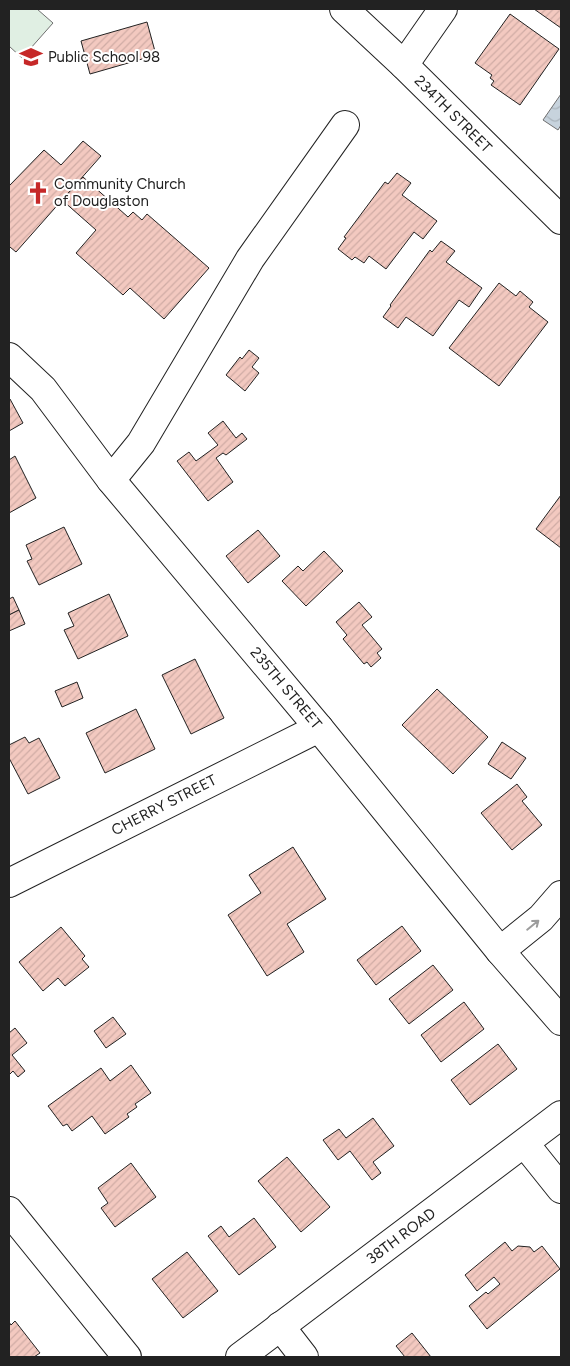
<svg xmlns="http://www.w3.org/2000/svg" width="570" height="1366" font-family="Figtree,sans-serif">
	<defs>
		<pattern id="water-waves" width="16" height="10" patternUnits="userSpaceOnUse" patternTransform="scale(1.25)"><rect width="16" height="10" fill="#c7d3dd"/><path d="M0 5q4-4 8 0t8 0" fill="none" stroke="#abb5bd"/></pattern>
		<pattern id="building-hatch" width="6" height="6" patternUnits="userSpaceOnUse" patternTransform="scale(1.25)"><rect width="6" height="6" fill="#f3c9c0"/><path d="M-1 1l2-2M0 6l6-6M5 7l2-2" fill="none" stroke="#d0aca5"/></pattern>
	</defs>
	<rect width="100%" height="100%" fill="#fff"/>
	<path fill="#e0efe3" stroke="#6f6f6f" d="M9,9H37L53,23L22,58L9,46Z"/>
	<path fill="url(#water-waves)" stroke="#6f6f6f" d="M561,94V125L558,130L543,120Z"/>
	<g fill="url(#building-hatch)" stroke="#222">
		<path d="M534,9H561V28Z"/>
		<path d="M510,14L559,49L520,105L491,85L494,81L490,78L492,75L475,63Z"/>
		<path d="M147,22L156,55L90,74L81,41Z"/>
		<path d="M83,141L101,156L16,252L10,247L9,249V186L44,150L61,165Z"/>
		<path d="M397,173L411,183L402,195L437,221L423,239L414,232L386,269L369,256L364,263L355,257L352,260L338,249L346,238L344,237L385,182L388,184Z"/>
		<path d="M83,177L128,217L133,212L142,220L147,214L209,268L164,319L130,288L123,295L76,253L96,230L62,200Z"/>
		<path d="M441,241L455,251L446,262L482,288L469,307L459,300L433,336L406,317L398,328L383,317L391,306L390,305L430,250L432,252Z"/>
		<path d="M499,283L516,296L520,291L533,302L529,307L548,322L499,386L449,348Z"/>
		<path d="M249,350L259,358L252,367L259,373L245,391L226,375L240,357L242,359Z"/>
		<path d="M10,399L23,423L9,431V400Z"/>
		<path d="M223,421L236,438L242,433L247,439L226,455L223,453L216,458L233,482L208,501L177,461L189,452L196,461L218,445L208,433Z"/>
		<path d="M15,456L36,498L9,513V460Z"/>
		<path d="M561,495V548L536,529Z"/>
		<path d="M64,527L82,564L39,585L27,561L32,559L26,545Z"/>
		<path d="M258,530L280,556L248,583L226,556Z"/>
		<path d="M324,551L343,571L306,606L282,581L298,566L303,571Z"/>
		<path d="M109,594L128,636L78,659L64,630L74,626L68,613Z"/>
		<path d="M13,597L19,610L9,615V599Z"/>
		<path d="M359,602L372,617L362,625L382,649L377,653L381,658L371,667L367,662L364,664L343,639L347,635L336,622Z"/>
		<path d="M19,610L25,624L9,631V615Z"/>
		<path d="M195,659L224,718L191,734L162,675Z"/>
		<path d="M77,682L83,698L62,707L55,691Z"/>
		<path d="M437,689L488,737L453,774L402,725Z"/>
		<path d="M136,709L155,749L105,773L86,733Z"/>
		<path d="M25,737L29,743L39,738L60,778L28,794L9,758V745Z"/>
		<path d="M502,742L526,758L511,779L488,764Z"/>
		<path d="M517,784L527,797L522,801L542,825L512,850L481,813Z"/>
		<path d="M293,847L326,899L287,924L304,952L267,976L228,915L261,893L249,875Z"/>
		<path d="M402,926L421,951L376,985L357,960Z"/>
		<path d="M61,927L85,956L82,959L89,967L65,986L58,978L43,991L19,962Z"/>
		<path d="M433,965L453,990L409,1024L389,999Z"/>
		<path d="M464,1002L484,1029L441,1062L421,1035Z"/>
		<path d="M113,1017L126,1034L106,1048L94,1031Z"/>
		<path d="M15,1028L27,1043L12,1055L25,1071L18,1077L13,1071L9,1075V1033Z"/>
		<path d="M498,1044L517,1069L470,1105L451,1080Z"/>
		<path d="M131,1065L151,1093L135,1104L137,1107L127,1114L129,1117L105,1134L92,1116L72,1131L67,1124L63,1126L48,1106L101,1068L110,1081Z"/>
		<path d="M373,1118L394,1146L373,1162L381,1173L372,1180L350,1151L338,1160L323,1140L339,1129L346,1138Z"/>
		<path d="M287,1157L330,1207L301,1232L258,1181Z"/>
		<path d="M131,1163L156,1197L115,1227L101,1208L108,1203L98,1188Z"/>
		<path d="M254,1218L276,1247L239,1275L208,1236L221,1226L229,1237Z"/>
		<path d="M505,1242L512,1251L518,1246L530,1247L534,1252L542,1246L560,1269L487,1329L469,1306L486,1292L488,1294L500,1284L494,1277L477,1291L465,1275Z"/>
		<path d="M187,1252L218,1291L183,1318L152,1279Z"/>
		<path d="M15,1321L40,1353L34,1357H9V1322L11,1325Z"/>
		<path d="M412,1333L431,1357H405L396,1346Z"/>
	</g>
	<g fill="none" stroke-linecap="round" stroke-linejoin="round">
		<defs>
			<g id="minor">
				<path d="M344,9L404,65L561,220"/>
				<path d="M404,65L443,9"/>
				<path d="M111,480L141,443L250,259L345,125"/>
				<path d="M9,883L319,728"/>
				<path d="M500,951L541,918L561,895"/>
				<path d="M525,1144L561,1189"/>
				<path d="M9,1211L127,1357"/>
				<path d="M280,1326L304,1357"/>
				<path d="M240,1357L561,1115"/>
			</g>
			<path id="major" d="M9,357L43,389L111,480L319,728L500,951L561,1021"/>
		</defs>
		<use href="#minor" stroke="#222" stroke-width="30"/>
		<use href="#major" stroke="#222" stroke-width="30"/>
		<use href="#minor" stroke="#fff" stroke-width="28"/>
		<use href="#major" stroke="#fff" stroke-width="28"/>
	</g>
	<defs><path id="oneway-shaft" d="M-6 0H5M1.5-3L5.5 0L1.5 3" fill="none" stroke-width="1.6" stroke-linecap="round" stroke-linejoin="round" transform="scale(1.25)"/></defs>
	<use stroke="#9c9c9c" href="#oneway-shaft" transform="translate(533 925) rotate(-39)"/>
	<defs>
		<symbol id="school-bare" viewBox="-9 -9 18 18"><path d="M0-5L7-2L0 1L-7-2ZM-4 1L0 2.5L4 1V4Q0 6-4 4Z" fill="#c62828" stroke="#fff" stroke-width="2.5" paint-order="stroke"/></symbol>
		<symbol id="church-bare" viewBox="-9 -9 18 18"><path d="M-1.2-6h2.4v3.5h3.3v2.4h-3.3V6h-2.4V-.1h-3.3v-2.4h3.3Z" fill="#c62828" stroke="#fff" stroke-width="2.5" paint-order="stroke"/></symbol>
	</defs>
	<g fill-rule="evenodd">
		<use href="#school-bare" x="15" y="41" width="32" height="32"/>
		<use href="#church-bare" x="22" y="177" width="32" height="32"/>
	</g>
	<g text-anchor="middle" dominant-baseline="central" stroke-width="4" stroke-linejoin="round" paint-order="stroke">
		<g font-size="15" fill="#222" stroke="#fff" text-anchor="start">
			<text x="48" y="57">Public School 98</text>
			<text x="54" y="184">Community Church<tspan x="54" dy="17">of Douglaston</tspan></text>
		</g>
		<g font-size="15" fill="#222" stroke="#fff">
			<text transform="translate(453 114) rotate(45)">234TH STREET</text>
			<text transform="translate(286 688) rotate(50)">235TH STREET</text>
			<text transform="translate(164 805) rotate(-27)">CHERRY STREET</text>
			<text transform="translate(401 1236) rotate(-37)">38TH ROAD</text>
		</g>
	</g>
	<rect width="570" height="1366" fill="none" stroke="#222222" stroke-width="20"/>
</svg>
